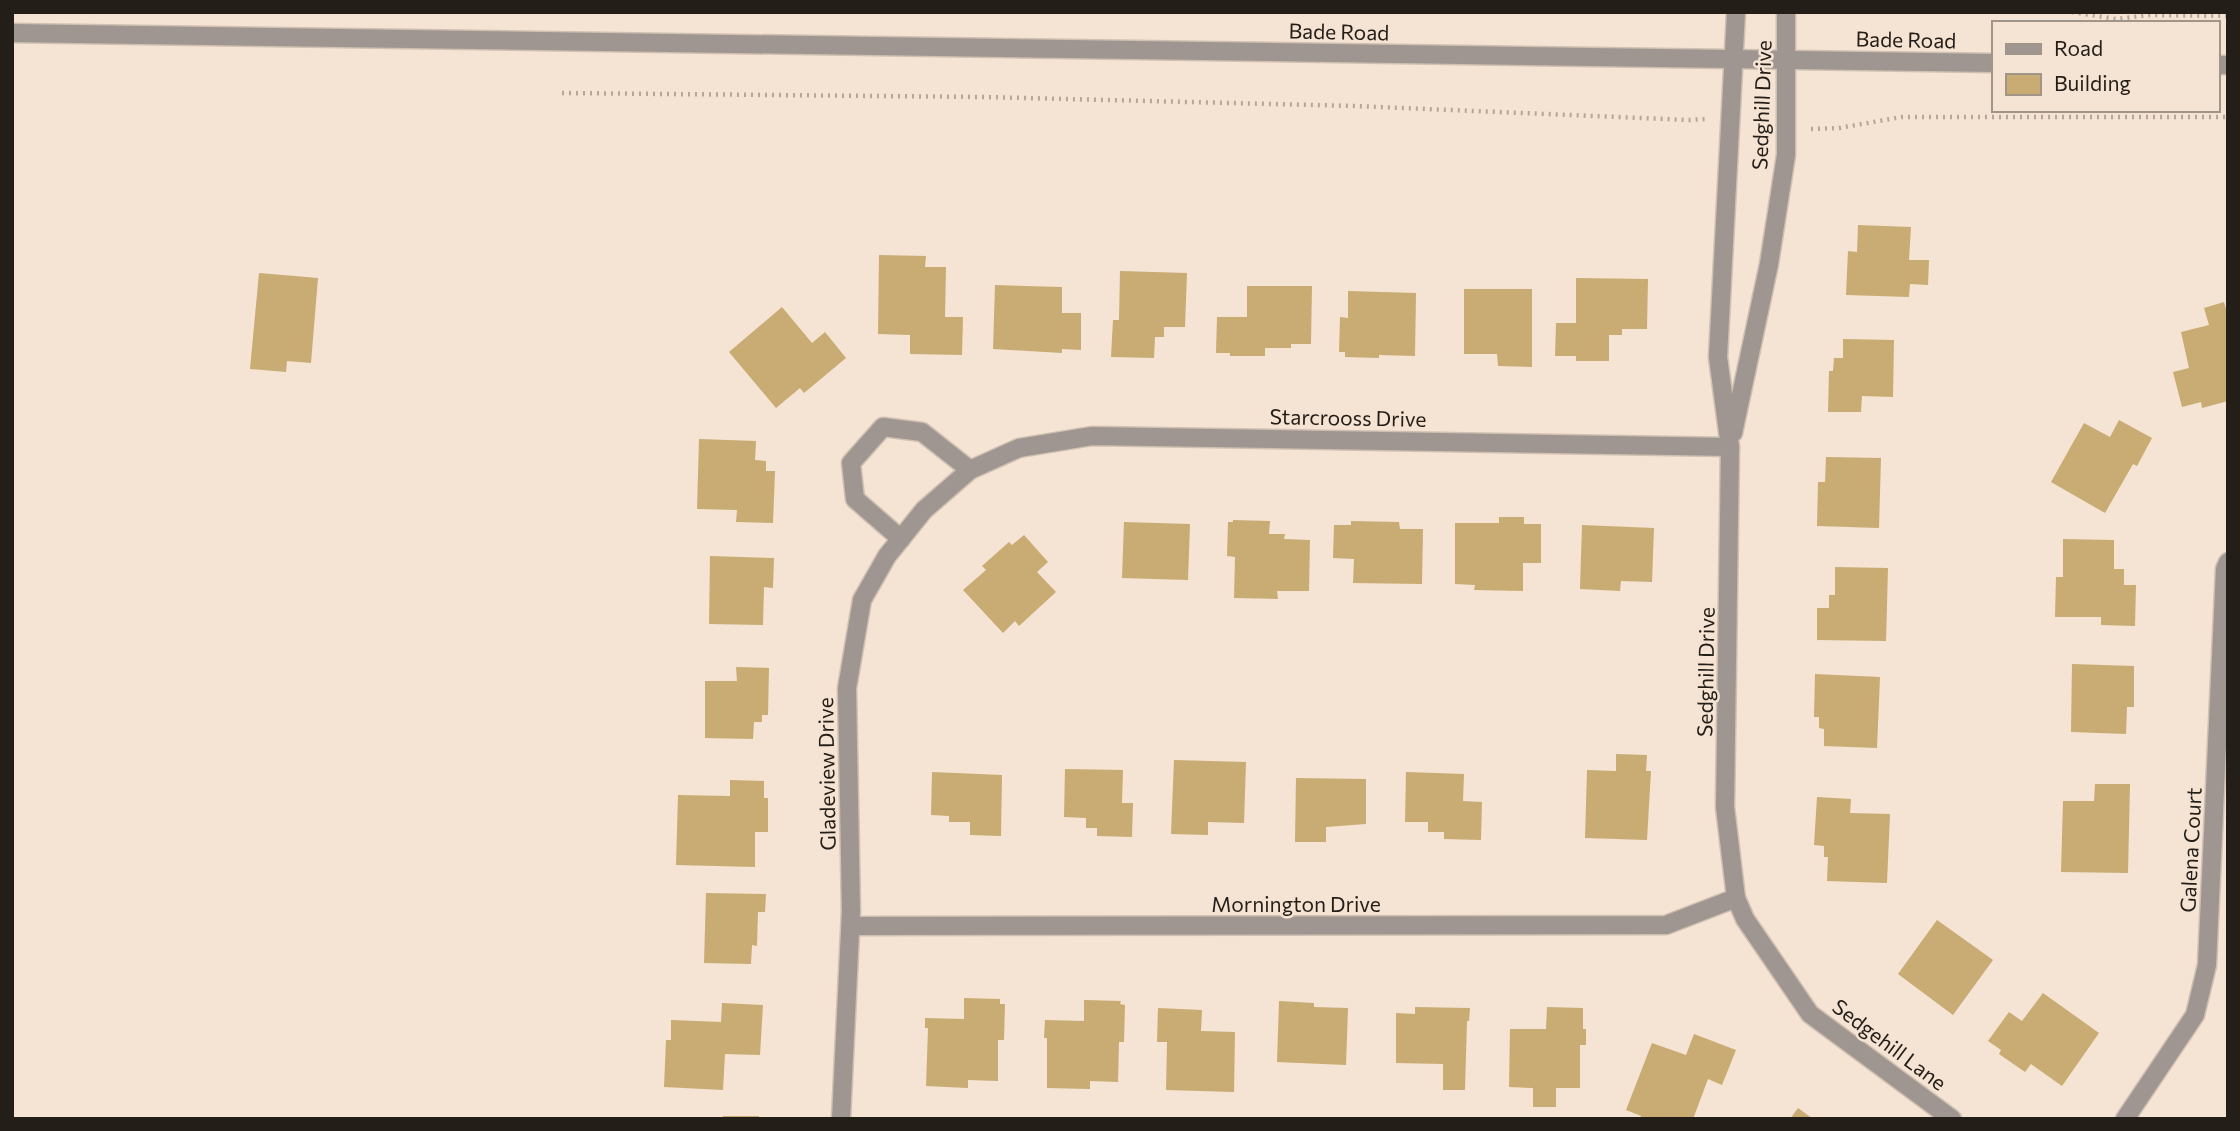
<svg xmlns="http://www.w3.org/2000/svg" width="2240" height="1131" font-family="Commissioner,sans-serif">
	<rect width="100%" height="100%" fill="#f5e3d3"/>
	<g fill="#c8ac73">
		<path d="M1858,225L1911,227L1909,260H1929L1928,285L1910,284L1909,297L1846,295L1848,251L1857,252Z"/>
		<path d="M879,255L926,256L925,267H946L945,317H963L962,355L910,354V335L878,334Z"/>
		<path d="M1120,271L1187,273L1185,327H1164V337H1155L1154,358L1111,357L1113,320H1119Z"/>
		<path d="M259,273L318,278L311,363L287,361L286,372L250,369Z"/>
		<path d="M1576,278L1648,279L1647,329H1622V335H1609V361H1576V356H1555L1556,323H1576Z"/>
		<path d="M995,285L1062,287V313H1081V350L1062,349V353L993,349Z"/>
		<path d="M1247,286H1312L1311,344H1291V348H1265V356H1230V353H1216L1217,317H1247Z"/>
		<path d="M1464,289H1532V367L1498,366L1497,354H1464Z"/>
		<path d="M1348,291L1416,293L1415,356L1379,355V358L1345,357V352H1339L1340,317L1348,318Z"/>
		<path d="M2224,302L2228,316V401L2202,408L2201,402L2182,407L2173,372L2189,368L2181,332L2209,325L2204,308Z"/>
		<path d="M782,307L812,343L825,332L846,358L804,393L800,388L776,408L729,352Z"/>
		<path d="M1843,339L1894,340L1893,397L1862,396L1861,412H1828L1829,371H1833L1834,358H1843Z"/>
		<path d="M2119,420L2152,438L2137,466L2133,464L2105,513L2051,482L2084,423L2110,437Z"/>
		<path d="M699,439L756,441L755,460L766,461V471H775L773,523L736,522L737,510L697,509Z"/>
		<path d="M1826,457L1881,458L1879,528L1817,526L1818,482H1825Z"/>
		<path d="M1499,517H1524V524H1541V563H1523V591L1474,590L1475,585L1455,584V523H1499Z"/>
		<path d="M1233,520L1270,521L1269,534H1285L1284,539L1310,540L1309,591H1277L1278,599L1234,598L1235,557L1227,556L1228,522H1233Z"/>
		<path d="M1351,521L1399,522L1400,529H1423L1422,584L1353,583L1354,559L1333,558L1334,525H1351Z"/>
		<path d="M1124,522L1190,524L1188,580L1122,578Z"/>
		<path d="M1582,525L1654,528L1652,582L1621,581L1620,591L1580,589Z"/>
		<path d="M1024,535L1048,562L1037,572L1056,592L1019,626L1015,621L1003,633L963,590L986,570L982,566L1009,542L1012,545Z"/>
		<path d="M2063,539L2114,540V569H2124V585H2136L2135,626L2101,625V617H2055L2056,577H2063Z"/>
		<path d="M710,556L774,558L773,588L764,587L763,625L709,624Z"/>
		<path d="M1835,567L1888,568L1886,641L1817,640V608H1829V595H1835Z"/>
		<path d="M2072,664L2134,666V707H2127L2126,734L2071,732Z"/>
		<path d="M736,667L769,668L768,715H762V722H754L753,739L705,738V681H737Z"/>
		<path d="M1815,674L1880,677L1877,748L1824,746V729L1819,728V717H1814Z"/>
		<path d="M1616,754L1647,755L1646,771H1651L1647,840L1585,838L1587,770L1616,771Z"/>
		<path d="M1174,760L1246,762L1244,823L1208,822V835L1171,834Z"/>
		<path d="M1065,769L1123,770L1122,803H1133L1132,837L1097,836V828H1086V818L1064,817Z"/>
		<path d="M932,772L1002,775L1001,836L970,835V822H949V816L931,815Z"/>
		<path d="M1406,772L1464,774L1463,801L1482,802L1481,840L1444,839V832H1428V822H1405Z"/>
		<path d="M1296,778L1366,779V824L1326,827V842H1295Z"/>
		<path d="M730,780L764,781V798H768V832H755V867L676,865L678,795L730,796Z"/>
		<path d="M2095,784H2130L2128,873L2061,872L2063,801H2094Z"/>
		<path d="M1817,797L1851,799L1850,813L1890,814L1887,883L1827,881L1828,857H1824V846L1814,845Z"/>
		<path d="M706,893L766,894L765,912H758L757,946L752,945L751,964L704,963Z"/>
		<path d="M1937,920L1993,960L1953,1015L1898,974Z"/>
		<path d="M2043,993L2099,1033L2062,1086L2031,1064L2025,1072L1999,1054L2001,1050L1988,1041L2009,1012L2022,1021Z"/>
		<path d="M964,998L1000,999V1004H1005L1004,1040H998V1081L968,1080V1088L926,1086L928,1028H925V1018L964,1019Z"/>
		<path d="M1084,1000L1121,1001L1120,1004L1125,1005L1124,1042H1119L1118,1082L1090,1081V1089L1047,1088V1038H1044L1045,1020L1084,1021Z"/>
		<path d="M1279,1001L1314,1003V1007L1348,1008L1346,1065L1277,1062Z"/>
		<path d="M722,1003L763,1005L760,1055L725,1054L723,1090L664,1087L666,1040H671V1020L721,1022Z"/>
		<path d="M1415,1007L1470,1008L1469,1021H1467L1465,1090H1443V1064L1396,1063V1013L1415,1014Z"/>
		<path d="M1547,1007L1583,1008V1029H1586V1045H1580V1088H1556V1107H1533V1088L1509,1087L1510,1029H1546Z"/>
		<path d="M1158,1008L1202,1010L1201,1031L1235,1032L1234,1092L1166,1090L1167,1042H1157Z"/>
		<path d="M1694,1034L1736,1050L1722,1085L1708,1079L1693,1119H1640L1641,1116L1626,1110L1652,1043L1686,1055Z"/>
		<path d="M1798,1108L1813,1119H1790Z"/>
		<path d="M723,1116H759V1119H722Z"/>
	</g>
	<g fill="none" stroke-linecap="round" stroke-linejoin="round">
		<defs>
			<g id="minor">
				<path d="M1736,12L1718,357L1730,447L1725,807L1736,898L1745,919L1810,1014L1952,1119"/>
				<path d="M12,33L1993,63"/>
				<path d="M2217,65H2228"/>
				<path d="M1733,433L1769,264L1786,155V12"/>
				<path d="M901,539L855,499L851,463L883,427L922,432L970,470"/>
				<path d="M851,926L1666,925L1736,898"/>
				<path d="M841,1119L851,911L847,688L862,600L887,556L924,510L970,470L1019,448L1092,436L1730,447"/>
				<path d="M2125,1119L2195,1015L2207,965L2225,569L2228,562"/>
			</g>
		</defs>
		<use href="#minor" stroke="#cfc0b1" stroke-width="21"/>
		<g stroke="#b5a699" stroke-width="4.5" stroke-dasharray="2 5" stroke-linecap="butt">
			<path d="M2072,12L2116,19L2150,15L2228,16"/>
			<path d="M562,93L983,97L1355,106L1689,120L1705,119"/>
			<path d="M1811,129L1839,128L1902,117H2228"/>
		</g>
		<use href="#minor" stroke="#9f9692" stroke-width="18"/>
	</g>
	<g text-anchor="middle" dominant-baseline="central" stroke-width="5" stroke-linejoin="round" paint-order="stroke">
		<g font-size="21" fill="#241e18" stroke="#f5e3d3">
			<text transform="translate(1339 31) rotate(1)">Bade Road</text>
			<text transform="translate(1906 39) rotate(1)">Bade Road</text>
			<text transform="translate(1761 105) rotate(-88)">Sedghill Drive</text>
			<text transform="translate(1348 417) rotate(1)">Starcrooss Drive</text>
			<text transform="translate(1705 672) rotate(-89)">Sedghill Drive</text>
			<text transform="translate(826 774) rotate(-91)">Gladeview Drive</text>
			<text transform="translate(2190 850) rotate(-87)">Galena Court</text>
			<text x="1296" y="903">Mornington Drive</text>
			<text transform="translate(1890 1044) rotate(37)">Sedgehill Lane</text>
		</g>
	</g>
	<rect width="2240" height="1131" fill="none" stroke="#241e18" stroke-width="28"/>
	<rect x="1992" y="21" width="228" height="91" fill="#f5e3d3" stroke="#a19488" stroke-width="2"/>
	<rect x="2006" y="44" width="35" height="10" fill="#9f9692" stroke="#a19488" stroke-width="2"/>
	<text x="2054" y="56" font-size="21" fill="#241e18">Road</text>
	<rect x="2006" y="74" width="35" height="21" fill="#c8ac73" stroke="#a19488" stroke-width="2"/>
	<text x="2054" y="91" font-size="21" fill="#241e18">Building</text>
</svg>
